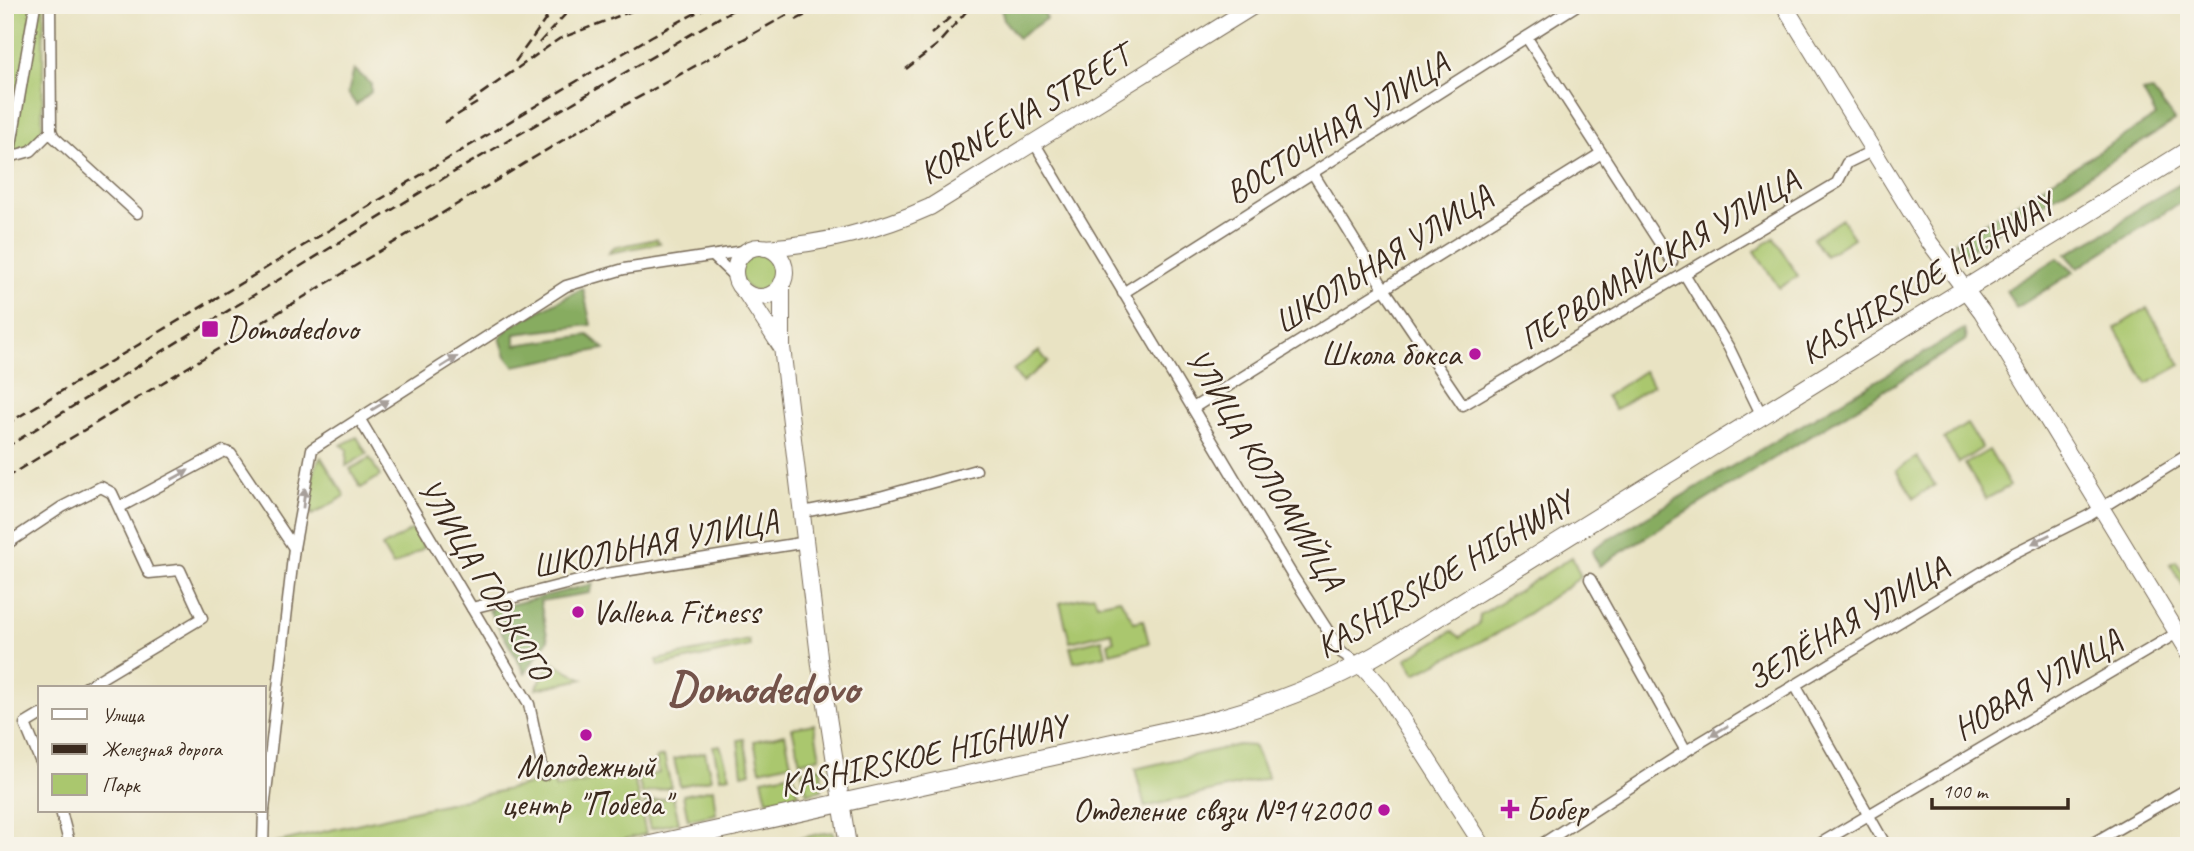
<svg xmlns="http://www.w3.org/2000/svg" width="2194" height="851" font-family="Caveat,sans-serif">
	<rect width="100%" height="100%" fill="#f7f3e8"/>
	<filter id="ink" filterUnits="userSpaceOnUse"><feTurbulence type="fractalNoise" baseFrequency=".0143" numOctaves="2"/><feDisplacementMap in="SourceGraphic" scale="14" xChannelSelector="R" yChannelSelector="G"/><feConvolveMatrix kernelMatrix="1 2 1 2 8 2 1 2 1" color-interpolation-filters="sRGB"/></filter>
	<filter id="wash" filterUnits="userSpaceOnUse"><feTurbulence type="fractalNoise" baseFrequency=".00686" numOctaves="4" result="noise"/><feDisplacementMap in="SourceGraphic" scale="28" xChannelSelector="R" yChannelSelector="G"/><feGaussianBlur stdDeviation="1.57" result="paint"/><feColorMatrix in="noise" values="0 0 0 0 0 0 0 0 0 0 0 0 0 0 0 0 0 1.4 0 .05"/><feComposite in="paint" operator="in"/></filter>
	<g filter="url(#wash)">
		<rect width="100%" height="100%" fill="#e9e3c3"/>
		<g fill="#aac76e" stroke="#727846" stroke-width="2">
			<path d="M5,5H44L42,138L14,158L5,199Z"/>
			<path d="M1842,219L1854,238L1825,256L1813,238Z"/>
			<path d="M1774,238L1798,276L1779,288L1755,251Z"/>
			<path d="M656,239L660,243L609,253L612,248Z"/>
			<circle cx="760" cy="272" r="20"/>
			<path d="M2147,308L2181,365L2147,384L2115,328Z"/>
			<path d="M1039,351L1048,362L1022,382L1013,370Z"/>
			<path d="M1644,371L1653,385L1615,410L1606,396Z"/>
			<path d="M1967,424L1982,448L1959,463L1944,439Z"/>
			<path d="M357,437L367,454L346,466L347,449L341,445Z"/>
			<path d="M1989,450L2010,486L1986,499L1965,464Z"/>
			<path d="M321,457L345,496L312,515C309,498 311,470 321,457Z"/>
			<path d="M1917,457L1935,485L1914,498L1896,470Z"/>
			<path d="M370,458L380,476L361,488L350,469Z"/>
			<path d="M413,529L424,548L393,566L382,547Z"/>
			<path d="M1572,557L1581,577L1504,630L1415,674L1406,659L1452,631L1460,637L1479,624L1480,615Z"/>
			<path d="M2176,561L2189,583V595L2170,564Z"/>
			<path d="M1094,595L1097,604L1120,599L1134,622L1143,620L1149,643L1110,653L1108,643L1114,641L1111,632L1070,642L1060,603Z"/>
			<path d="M1102,639L1106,655L1074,662L1070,647Z"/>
			<path d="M749,640L750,646L659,666L657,660Z"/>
			<path d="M550,661L583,679L536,689Z"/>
			<path d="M814,724L820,757L800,762L792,728Z"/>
			<path d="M785,734L791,763L760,770L754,741Z"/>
			<path d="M744,739L751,772L742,774L738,740Z"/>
			<path d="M720,745L730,776L720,778L713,746Z"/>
			<path d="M1238,745L1254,746L1268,778L1145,807L1135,769Z"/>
			<path d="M705,752L711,779L680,786L674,759Z"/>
			<path d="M664,756L671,787L642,794L638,778L659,773L656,758Z"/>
			<path d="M821,767L822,790L807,794L802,771Z"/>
			<path d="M633,773L646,834L597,846H275L274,843L548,780L553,781L556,788Z"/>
			<path d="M793,773L799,796L767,800L762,779Z"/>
			<path d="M713,789L716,814L688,820L683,795Z"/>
			<path d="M673,797L679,822L650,829L644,803Z"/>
			<path d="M833,832L836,846H763L824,833Z"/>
		</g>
		<g fill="#87ac61" stroke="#616b40" stroke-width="2">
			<path d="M1000,5H1039L1047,18L1018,38L1004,20Z"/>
			<path d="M354,69L371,84V92L356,105L348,93Z"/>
			<path d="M2152,90L2175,121L1963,254L1955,241L2156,116L2143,92Z"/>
			<path d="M2184,182L2189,186V197L2078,268L2066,254L2111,230L2138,208Z"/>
			<path d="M2058,258L2074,272L2016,308L2006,290Z"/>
			<path d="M583,288L591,325L515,334V345L588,335L605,349L514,366L506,356L500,338L509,327Z"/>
			<path d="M1964,329L1966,340L1599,566L1592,552L1594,548Z"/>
			<path d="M593,584L589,593L540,601L548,640L525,673L489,610Z"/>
		</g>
	</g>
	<g filter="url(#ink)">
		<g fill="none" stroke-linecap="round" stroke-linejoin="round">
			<defs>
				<g id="street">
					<path d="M35,5L9,157L31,151L51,131"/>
					<path d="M50,5L51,131L54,137L137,213"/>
					<path d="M1527,38L1672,262"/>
					<path d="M1035,144L1292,575L1342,653L1360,664"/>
					<path d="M1314,175L1385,290L1463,405L1837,183L1847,163L1874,150"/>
					<path d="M713,256L735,277"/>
					<path d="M1685,275L1729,348L1762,416"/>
					<path d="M1123,293L1577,5"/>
					<path d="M1193,408L1600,154"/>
					<path d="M359,418L529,704L544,775"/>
					<path d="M120,507L224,451L231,454L294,548"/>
					<path d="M803,512L880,497L976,470"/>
					<path d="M5,545L62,507L101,487L112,493L149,573L180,570L202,618L85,688"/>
					<path d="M1590,579L1686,751"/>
					<path d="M472,608L605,574L807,542"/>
					<path d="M1795,685L1886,846"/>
					<path d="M40,715L25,724L40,760"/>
					<path d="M264,810L294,548L312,449L566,286L624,269L750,250"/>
					<path d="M61,811L70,846"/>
					<path d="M263,846L264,811"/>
					<path d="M1539,846L1686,751L2012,554L2088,516L2189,454"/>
					<path d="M1816,846L2177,633"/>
					<path d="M2088,846L2189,788"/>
				</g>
				<g id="secondary">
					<path d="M1784,5L1930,243L1982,312L2189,652"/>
					<circle cx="760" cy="272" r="25"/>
					<path d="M765,248C822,244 877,231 930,207L1255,5"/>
					<path d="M782,283V347L820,665L848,846"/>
					<path d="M746,293L780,345"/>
					<path d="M1360,664L1382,688L1483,846"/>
				</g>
				<path id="primary" d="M646,846L1203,723C1269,706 1330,683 1388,648L2189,150"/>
			</defs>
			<use href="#street" stroke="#786b58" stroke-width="13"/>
			<use href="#secondary" stroke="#786b58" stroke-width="18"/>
			<use href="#primary" stroke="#786b58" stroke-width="20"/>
			<use href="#street" stroke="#fff" stroke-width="10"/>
			<use href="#secondary" stroke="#fff" stroke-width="16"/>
			<use href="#primary" stroke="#fff" stroke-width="18"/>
			<g stroke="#3b2a1e" stroke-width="2.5" stroke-dasharray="10 5" stroke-linecap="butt">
				<path d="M796,20L824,5"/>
				<path d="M931,34L953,15"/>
				<path d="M539,43L574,5"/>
				<path d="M515,62L556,5"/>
				<path d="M906,69L937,45L972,5"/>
				<path d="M468,103L559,39L647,5"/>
				<path d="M444,123L477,103"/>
				<path d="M5,425L652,36L711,5"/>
				<path d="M5,448L444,178L741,5"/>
				<path d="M5,478L578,131L805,5"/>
			</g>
		</g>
		<defs><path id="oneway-solid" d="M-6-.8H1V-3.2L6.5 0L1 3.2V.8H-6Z" transform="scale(1.75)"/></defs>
		<g fill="#a79f9a">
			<use href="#oneway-solid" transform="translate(449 362) rotate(-32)"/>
			<use href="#oneway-solid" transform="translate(380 405) rotate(-31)"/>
			<use href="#oneway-solid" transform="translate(180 475) rotate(-29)"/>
			<use href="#oneway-solid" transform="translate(304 498) rotate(-84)"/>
			<use href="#oneway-solid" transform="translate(2041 539) rotate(153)"/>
			<use href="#oneway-solid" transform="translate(1719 731) rotate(149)"/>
		</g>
	</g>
	<g fill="#b5179e" stroke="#f7f3e8" stroke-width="2.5">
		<rect x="201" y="320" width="18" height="18" rx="3.5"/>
		<circle cx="1475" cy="354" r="7"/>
		<circle cx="578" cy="612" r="7"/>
		<circle cx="586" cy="735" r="7"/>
		<path d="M1506.5 798.5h7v7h7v7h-7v7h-7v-7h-7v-7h7z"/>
		<circle cx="1384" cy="810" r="7"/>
	</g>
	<g text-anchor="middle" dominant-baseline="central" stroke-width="5" stroke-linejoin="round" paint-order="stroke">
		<g font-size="33" fill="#3b2a1e" stroke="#f7f3e8">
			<text transform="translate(1024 114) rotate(-31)">KORNEEVA STREET</text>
			<text transform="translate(1337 128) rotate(-32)">ВОСТОЧНАЯ УЛИЦА</text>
			<text transform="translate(1383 259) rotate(-32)">ШКОЛЬНАЯ УЛИЦА</text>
			<text transform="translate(1659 259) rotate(-31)">ПЕРВОМАЙСКАЯ УЛИЦА</text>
			<text transform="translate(1927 278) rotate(-32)">KASHIRSKOE HIGHWAY</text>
			<text transform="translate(1265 469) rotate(59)">УЛИЦА КОЛОМИЙЦА</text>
			<text transform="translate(655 543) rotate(-11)">ШКОЛЬНАЯ УЛИЦА</text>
			<text transform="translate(1444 574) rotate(-31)">KASHIRSKOE HIGHWAY</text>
			<text transform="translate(485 579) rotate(59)">УЛИЦА ГОРЬКОГО</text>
			<text transform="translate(1847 623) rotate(-31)">ЗЕЛЁНАЯ УЛИЦА</text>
			<text transform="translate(2037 684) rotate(-30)">НОВАЯ УЛИЦА</text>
			<text transform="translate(923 755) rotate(-12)">KASHIRSKOE HIGHWAY</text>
		</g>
		<g font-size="33" fill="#3b2a1e" stroke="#f7f3e8" text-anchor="start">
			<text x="226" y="329">Domodedovo</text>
			<text x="1461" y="354" text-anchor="end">Школа бокса</text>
			<text x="592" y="612">Vallena Fitness</text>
			<text x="586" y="766" text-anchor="middle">Молодежный<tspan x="586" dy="38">центр "Победа"</tspan></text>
			<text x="1526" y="809">Бобер</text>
			<text x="1370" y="810" text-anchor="end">Отделение связи №142000</text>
		</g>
		<g font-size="47" font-weight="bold" fill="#74534a" stroke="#f7f3e8">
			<text x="763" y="687">Domodedovo</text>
		</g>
	</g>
	<rect width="2194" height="851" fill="none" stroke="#f7f3e8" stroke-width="28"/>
	<rect x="38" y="686" width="228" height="126" fill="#f7f3e8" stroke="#aca397" stroke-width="2"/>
	<rect x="52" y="709" width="35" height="10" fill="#ffffff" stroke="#aca397" stroke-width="2"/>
	<text x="102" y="722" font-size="21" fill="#3b2a1e">Улица</text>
	<rect x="52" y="744" width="35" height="10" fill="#3b2a1e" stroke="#aca397" stroke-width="2"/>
	<text x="102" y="756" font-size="21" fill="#3b2a1e">Железная дорога</text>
	<rect x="52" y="774" width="35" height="21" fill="#aac76e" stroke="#aca397" stroke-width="2"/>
	<text x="102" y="792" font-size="21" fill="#3b2a1e">Парк</text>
	<path d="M1932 798v10h136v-10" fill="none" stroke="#3b2a1e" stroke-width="3.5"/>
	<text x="1942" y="798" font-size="21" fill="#3b2a1e" stroke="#f7f3e8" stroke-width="5" paint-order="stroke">100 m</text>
</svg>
